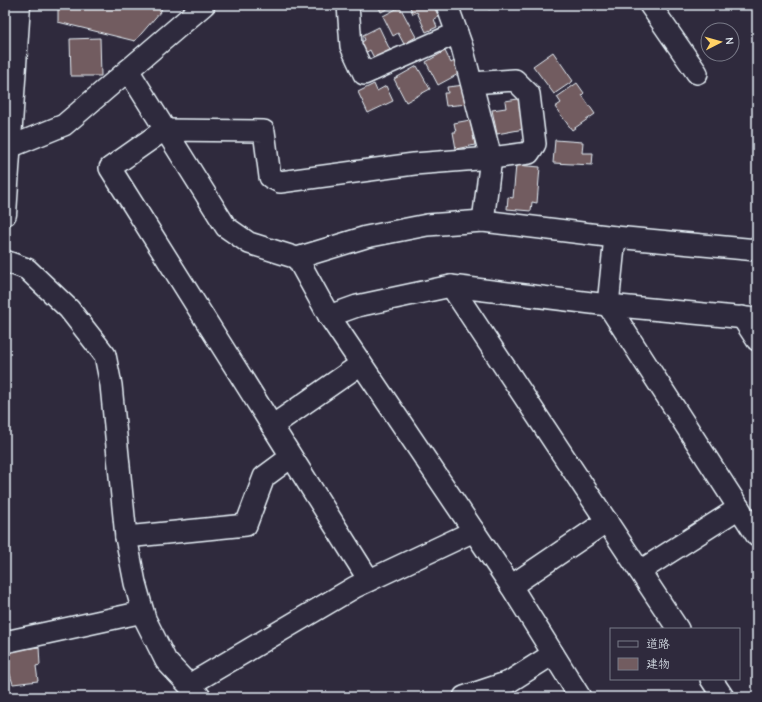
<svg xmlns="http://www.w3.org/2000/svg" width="762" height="702" font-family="'Comic Neue','Klee One',sans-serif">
	<rect width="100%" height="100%" fill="#2f2a3d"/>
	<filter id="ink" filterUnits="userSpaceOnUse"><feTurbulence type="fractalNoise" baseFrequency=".025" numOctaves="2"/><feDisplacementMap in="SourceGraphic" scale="8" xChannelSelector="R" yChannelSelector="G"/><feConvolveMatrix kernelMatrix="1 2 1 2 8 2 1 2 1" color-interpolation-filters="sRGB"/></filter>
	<g filter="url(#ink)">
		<g fill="#725c60" stroke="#e8f1f8">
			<path d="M58,5H162L161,11L135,41L58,22Z"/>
			<path d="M368,5H377L370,8Z"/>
			<path d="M378,5H393V6L381,12Z"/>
			<path d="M409,5H433L439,17L434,19L437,27L426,32L417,12L413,14Z"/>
			<path d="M486,5H495L489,10Z"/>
			<path d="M400,7L416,37L404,44L398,33L393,36L383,16Z"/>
			<path d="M379,27L390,50L374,58L370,50L365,53L360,43L365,40L363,35Z"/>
			<path d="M100,38L101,76H71L70,39Z"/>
			<path d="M445,51L451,63L456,60L462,72L438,85L426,62Z"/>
			<path d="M553,52L573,81L554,94L533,66Z"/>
			<path d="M417,66L430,89L406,102L394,79Z"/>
			<path d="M577,83L584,93L582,95L595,114L572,130L555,107L561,103L557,97Z"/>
			<path d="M374,84L377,91L386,86L393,101L368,113L358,92Z"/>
			<path d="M465,85L468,104L446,106L444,93H448L447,87Z"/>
			<path d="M518,99L524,129L497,134L492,110L506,108L505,101Z"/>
			<path d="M470,120L475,145L456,149L453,132H456L454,123Z"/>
			<path d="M555,140L583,142L582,153H593L592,165L553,163Z"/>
			<path d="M516,165L540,167L537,203L532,202L531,211L507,209L508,197L513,198Z"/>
			<path d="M39,647L40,665L36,666L38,681L13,684L8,668V651Z"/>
		</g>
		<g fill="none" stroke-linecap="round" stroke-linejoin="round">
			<defs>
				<g id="minor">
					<path d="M348,5L351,46L364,74L457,33"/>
					<path d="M447,5L462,47L491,158L483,221"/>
					<path d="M650,5L697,73"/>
					<path d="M128,70L226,227L249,243L297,258L366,237L427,225L483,221L615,237L757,250"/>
					<path d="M5,149L64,125L204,5"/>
					<path d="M615,237L608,305L757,536"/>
					<path d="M297,258L329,316L511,586L580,697"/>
					<path d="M5,261L27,269L69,309L105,355L111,385L126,537L135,583L145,619L166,661L200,697"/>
					<path d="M451,286L678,629"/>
					<path d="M329,316L357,306L451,286L608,305L757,319"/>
					<path d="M742,317L757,340"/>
					<path d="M272,426L361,364"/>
					<path d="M126,537L246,525L264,477L291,457"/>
					<path d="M640,571L739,508"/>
					<path d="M369,580L110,168L164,130L264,131L270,177L280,182L414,164L491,158L529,153L535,144L529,94L515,80L472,83"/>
					<path d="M511,586L607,521"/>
					<path d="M5,642L143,612"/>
					<path d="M711,679L723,697"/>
					<path d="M189,685L355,587L474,531"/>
					<path d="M464,697L509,682L553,654"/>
				</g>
				<path id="major" d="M5,214L19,5"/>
			</defs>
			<use href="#minor" stroke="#e8f1f8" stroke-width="24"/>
			<use href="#major" stroke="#e8f1f8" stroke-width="25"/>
			<use href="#minor" stroke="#2f2a3d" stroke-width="21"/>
			<use href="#major" stroke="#2f2a3d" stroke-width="22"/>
		</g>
	</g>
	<rect width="762" height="702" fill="none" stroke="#2f2a3d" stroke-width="20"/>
	<rect x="10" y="10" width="742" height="682" fill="none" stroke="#e8f1f8" stroke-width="1.5" filter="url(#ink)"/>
	<rect x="610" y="628" width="130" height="52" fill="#2f2a3d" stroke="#797a88"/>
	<rect x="618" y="641" width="20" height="6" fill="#2f2a3d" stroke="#797a88"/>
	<text x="646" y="648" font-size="12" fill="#e8f1f8">道路</text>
	<rect x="618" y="658" width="20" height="12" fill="#725c60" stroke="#797a88"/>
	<text x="646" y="668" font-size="12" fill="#e8f1f8">建物</text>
	<g transform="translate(720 42) rotate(84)"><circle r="19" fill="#2f2a3d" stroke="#797a88"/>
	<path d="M0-3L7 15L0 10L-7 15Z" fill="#ffd166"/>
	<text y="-6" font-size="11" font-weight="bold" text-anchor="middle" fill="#e8f1f8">N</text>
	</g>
</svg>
